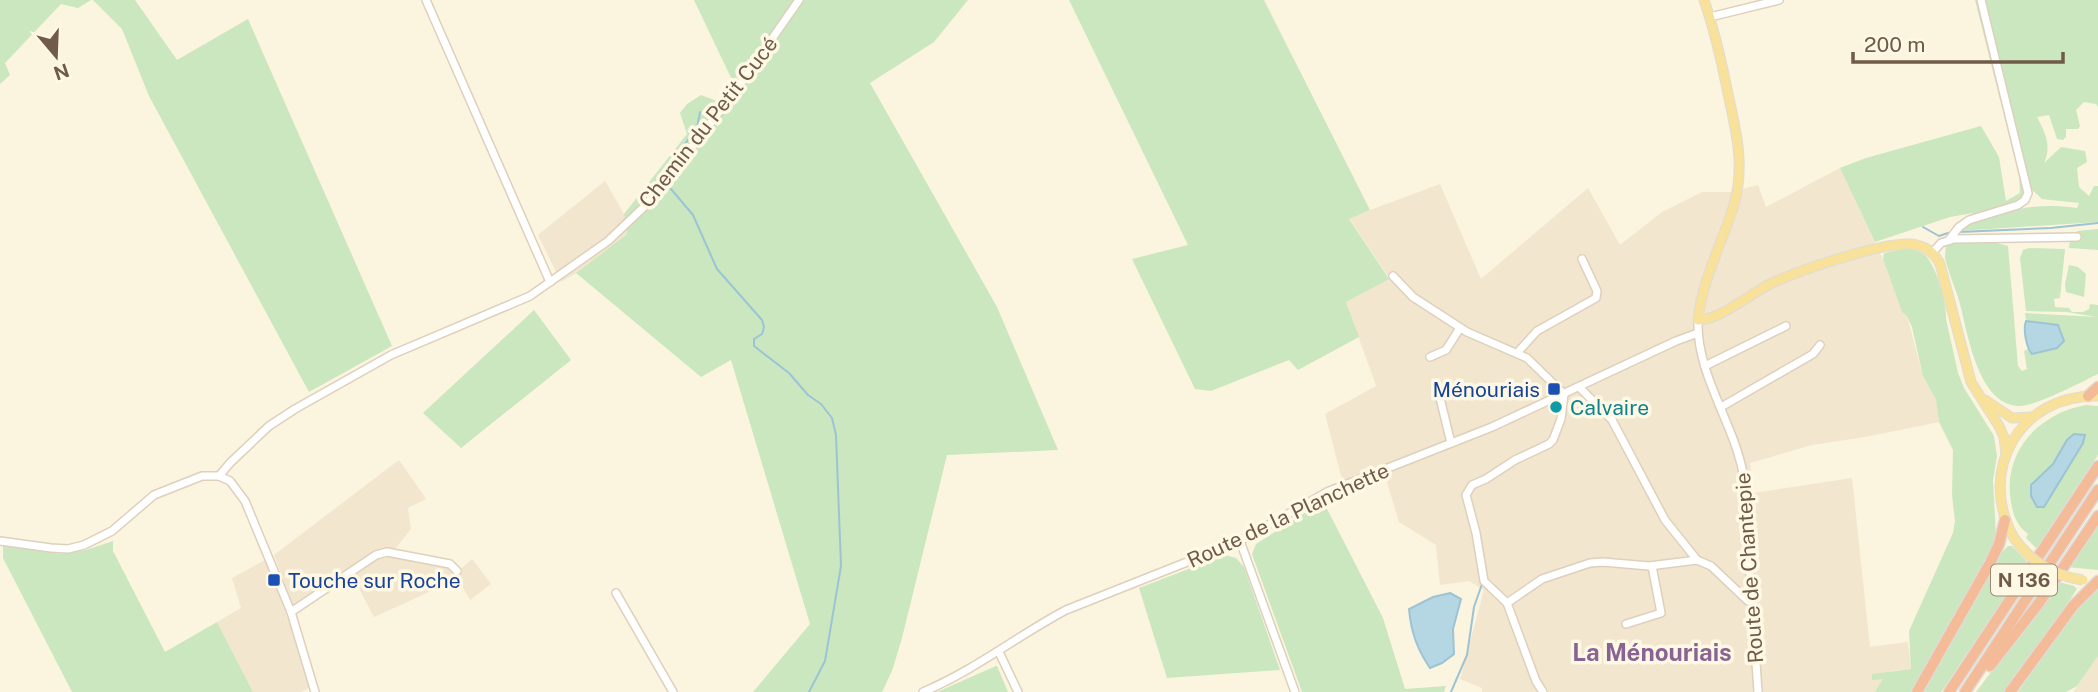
<svg xmlns="http://www.w3.org/2000/svg" width="2098" height="692" font-family="'Public Sans',sans-serif">
	<rect width="100%" height="100%" fill="#fbf4df"/>
	<g fill="#f2e6ce">
		<path d="M1840,168L1883,259L1902,312L1907,316L1923,376L1936,400L1939,422L1865,437L1812,445L1750,463L1754,493L1852,478L1870,647L1908,642L1911,669L1891,671L1875,692H1482V688L1460,679L1484,590L1469,581L1440,585L1436,545L1399,522L1385,476L1345,491L1325,414L1376,386L1346,302L1389,278L1349,218L1440,184L1481,279L1588,188L1620,245L1662,212L1702,192H1730L1758,185L1766,207Z"/>
		<path d="M605,181L624,214L627,234L576,273L561,282L538,235Z"/>
		<path d="M399,460L426,499L408,508L411,529L395,549H382L368,555L293,605L274,555Z"/>
		<path d="M387,553L444,565L455,574L472,559L491,584L470,600L458,579L374,617L351,573L374,558Z"/>
		<path d="M265,560L291,627L309,688L301,692H253L217,622L241,608L232,578Z"/>
		<path d="M2098,656V692H2073Z"/>
	</g>
	<g fill="#cae7bf">
		<path d="M0,0H91L78,8L61,4L5,63L10,75L0,84Z"/>
		<path d="M93,0H135L177,60L248,19L392,346L309,392L149,96L122,29Z"/>
		<path d="M694,0H968L934,42L870,83L997,307L1058,450L947,455L902,638L892,671L882,692H753L810,624L731,360L701,377L576,273L627,234L624,214L687,134L680,113L687,104L701,95L717,101L733,82Z"/>
		<path d="M1069,0H1264L1370,210L1349,219L1389,279L1346,302L1359,337L1298,370L1289,360L1211,391L1195,389L1132,259L1188,245Z"/>
		<path d="M1975,0H1979L2025,189C2020,209 1987,211 1970,216L1973,213L1950,217L1875,242L1840,168L1866,158L1981,126L1999,157L2006,201L2020,193L2019,175Z"/>
		<path d="M1982,0H2098V107L2096,104L2084,102L2076,110L2080,126L2078,129H2066V137L2063,140L2057,139L2049,115L2037,117C2045,132 2052,146 2044,163L2061,147L2085,151L2087,162L2077,168L2079,187L2089,196L2094,186H2098V222L1958,231L1963,225C2008,211 2029,202 2077,208L2079,203L2042,199L2029,187Z"/>
		<path d="M2098,229V250L2069,248L2070,240H2078L2077,231Z"/>
		<path d="M1989,241L2008,246L2018,366L2022,371L2027,369L2024,351L2028,349L2035,354L2042,350L2059,347L2064,341L2053,324L2026,321L2025,313L2097,317L2067,312L2026,311L2020,258L2023,250L2029,248L2065,249L2060,298L2054,299L2055,307L2069,308L2072,312H2083L2089,309L2090,304L2098,305V374C2081,382 2035,407 2018,406C1978,404 1968,334 1960,304C1956,288 1948,273 1945,257L1946,246L1949,243Z"/>
		<path d="M1903,249C1911,249 1918,250 1925,255C1936,265 1947,304 1946,319L1958,373L1964,388L1994,436L1997,456L1993,480L1996,535L1988,559L1911,692H1875L1883,679L1872,680V674L1911,669L1909,631L1953,533L1955,521L1952,495L1953,450L1939,422L1936,400L1923,376L1912,327L1907,316L1902,312L1883,259L1884,253Z"/>
		<path d="M2069,265L2078,267L2086,274L2084,297L2066,292L2065,284Z"/>
		<path d="M534,310L571,360L461,448L423,413Z"/>
		<path d="M2086,405L2098,406V455L2037,549L2026,538L2028,534C2017,526 2013,515 2011,502C2002,451 2040,413 2086,405Z"/>
		<path d="M1323,501L1383,618L1405,689L1446,686L1444,692H1302L1252,554L1256,544Z"/>
		<path d="M2098,523V570L2067,567Z"/>
		<path d="M113,541V551L165,652L217,622L253,692H72L3,558V546L61,554L86,550Z"/>
		<path d="M2008,546H2012L2028,563L1941,692H1919L2001,553Z"/>
		<path d="M1225,555L1236,558L1244,567L1280,670L1167,678L1139,588Z"/>
		<path d="M2059,582L2074,586L2077,589L2047,635L2004,692H1976Z"/>
		<path d="M2098,590V656L2077,686L2066,692H2018L2084,600Z"/>
		<path d="M997,666L1008,692H937L996,666Z"/>
	</g>
	<g fill="#b5d6e3" stroke="#9cc4d4" stroke-width="2">
		<path d="M2026,321L2058,325L2064,341L2057,348L2032,354C2026,347 2023,329 2026,321Z"/>
		<path d="M2074,434L2085,435L2083,443L2044,507H2037L2031,496V485L2053,464L2067,440Z"/>
		<path d="M1450,593L1461,599L1453,629L1454,654L1442,663L1430,668C1417,649 1411,632 1409,609L1433,597Z"/>
	</g>
	<g fill="none" stroke-linecap="round" stroke-linejoin="round">
		<g stroke="#9cc4d4" stroke-width="2">
			<path d="M660,177L697,128L700,112"/>
			<path d="M671,189L693,215L717,269L762,320L764,327L762,334L754,339V346L789,373L808,395L821,404L832,418L836,435L841,566L825,661L809,692"/>
			<path d="M1923,227L1939,236L1948,233"/>
			<path d="M1959,232L2051,228L2098,223"/>
			<path d="M1451,692L1467,655L1474,607L1482,584"/>
		</g>
		<defs>
			<g id="minor">
				<path d="M426,0L550,282"/>
				<path d="M1710,17L1779,0"/>
				<path d="M1949,240L1959,227L1969,220L2018,205L2025,200L2028,193L1981,0"/>
				<path d="M1932,253L1941,243L1954,239L2077,237"/>
				<path d="M1393,276L1413,297L1467,332L1527,358L1564,394"/>
				<path d="M1698,320C1696,374 1733,421 1743,473L1758,692"/>
				<path d="M1518,352L1537,331L1596,298L1597,291L1582,259"/>
				<path d="M1430,357L1446,350L1460,328"/>
				<path d="M1705,366L1786,326"/>
				<path d="M1579,387L1612,420L1665,520L1697,560"/>
				<path d="M1439,394L1451,443"/>
				<path d="M1721,407L1813,354L1820,345"/>
				<path d="M219,476L230,463L269,426L295,409L391,355L530,296L608,241L647,204L737,89L799,0"/>
				<path d="M0,541L51,548L68,549L84,545L112,531L154,495L202,476H219L230,481L245,501L291,612L315,692"/>
				<path d="M1240,541L1295,692"/>
				<path d="M616,593L673,692"/>
				<path d="M1507,603L1542,579L1590,563L1603,562L1649,566L1697,560L1711,566L1748,601H1753"/>
				<path d="M291,612L376,555L387,552L450,564L457,571"/>
				<path d="M1626,624L1661,613L1652,566"/>
				<path d="M999,652L1018,692"/>
				<path d="M923,692C975,670 1017,636 1066,610L1240,541L1327,492L1492,427L1676,341L1698,333"/>
				<path d="M1543,692L1536,681L1507,603L1484,581L1476,533L1466,495L1472,485L1486,479L1515,460L1549,444L1553,440L1561,419L1564,394"/>
			</g>
			<g id="major">
				<path d="M1704,0C1714,29 1721,59 1727,89C1735,127 1745,162 1735,201C1724,240 1702,279 1698,320C1720,320 1750,294 1770,284C1797,271 1882,242 1910,244C1924,245 1934,252 1940,264L1971,382L1999,426L2004,437L2006,454"/>
				<path d="M1985,400L2012,418L2031,417"/>
				<path d="M2014,538C1976,471 2020,394 2098,396"/>
			</g>
			<g id="highway">
				<path d="M2088,396L2098,387"/>
				<path d="M1990,666L2039,603L2098,516"/>
				<path d="M1917,692L1990,563L1999,544L2005,520"/>
				<path d="M1949,692L2098,466"/>
				<path d="M1965,692L2098,490"/>
				<path d="M2010,692L2073,606L2098,581"/>
			</g>
		</defs>
		<use href="#minor" stroke="#ded0bc" stroke-width="10"/>
		<use href="#major" stroke="#e0dbd7" stroke-width="11"/>
		<use href="#highway" stroke="#e0dbd7" stroke-width="13"/>
		<use href="#minor" stroke="#fff" stroke-width="7"/>
		<use href="#major" stroke="#f8e19a" stroke-width="9"/>
		<use href="#highway" stroke="#f3bb98" stroke-width="10"/>
		<defs>
			<path id="major-bridge" d="M2014,538C2031,562 2053,576 2083,580"/>
		</defs>
		<use href="#major-bridge" stroke="#e0dbd7" stroke-width="11" stroke-linecap="butt"/>
		<use href="#major-bridge" stroke="#f8e19a" stroke-width="9"/>
	</g>
	<g fill="#1a4fb4" stroke="#fef8e5" stroke-width="2.5">
		<rect x="1547" y="382" width="14" height="14" rx="3.5"/>
		<rect x="267" y="573" width="14" height="14" rx="3.5"/>
	</g>
	<circle fill="#0f9aa8" stroke="#fef8e5" stroke-width="2.5" cx="1556" cy="407" r="7"/>
	<g text-anchor="middle" dominant-baseline="central" stroke-width="7" stroke-linejoin="round" paint-order="stroke">
		<rect fill="#fef8e5" stroke="#9b8a77" stroke-width="2" x="1991" y="564.5" width="66" height="31" rx="5"/>
		<g font-size="19" font-weight="bold" fill="#705b48">
			<text x="2024" y="580">N 136</text>
		</g>
		<g font-size="21" fill="#705b48" stroke="#fef8e5">
			<text transform="translate(708 122) rotate(-52)">Chemin du Petit Cucé</text>
			<text transform="translate(1288 515) rotate(-25)">Route de la Planchette</text>
			<text transform="translate(1749 568) rotate(-94)">Route de Chantepie</text>
		</g>
		<g font-size="21" fill="#164399" stroke="#fef8e5" text-anchor="end">
			<text x="1540" y="389">Ménouriais</text>
			<text x="288" y="580" text-anchor="start">Touche sur Roche</text>
		</g>
		<g font-size="21" fill="#0d838f" stroke="#fef8e5" text-anchor="start">
			<text x="1570" y="407">Calvaire</text>
		</g>
		<g font-size="24" font-weight="bold" fill="#896493" stroke="#fef8e5">
			<text x="1652" y="652">La Ménouriais</text>
		</g>
	</g>
	<g transform="translate(56 56) rotate(161)" stroke="#fef8e5" stroke-width="5" paint-order="stroke">
	<path d="M0-5L12 26L0 18L-12 26Z" fill="#705b48"/>
	<text y="-10" font-size="19" font-weight="bold" text-anchor="middle" fill="#705b48">N</text>
	</g>
	<path d="M1853 52v10h210v-10" fill="none" stroke="#705b48" stroke-width="3.5"/>
	<text x="1864" y="52" font-size="21" fill="#705b48" stroke="#fef8e5" stroke-width="5" paint-order="stroke">200 m</text>
</svg>
